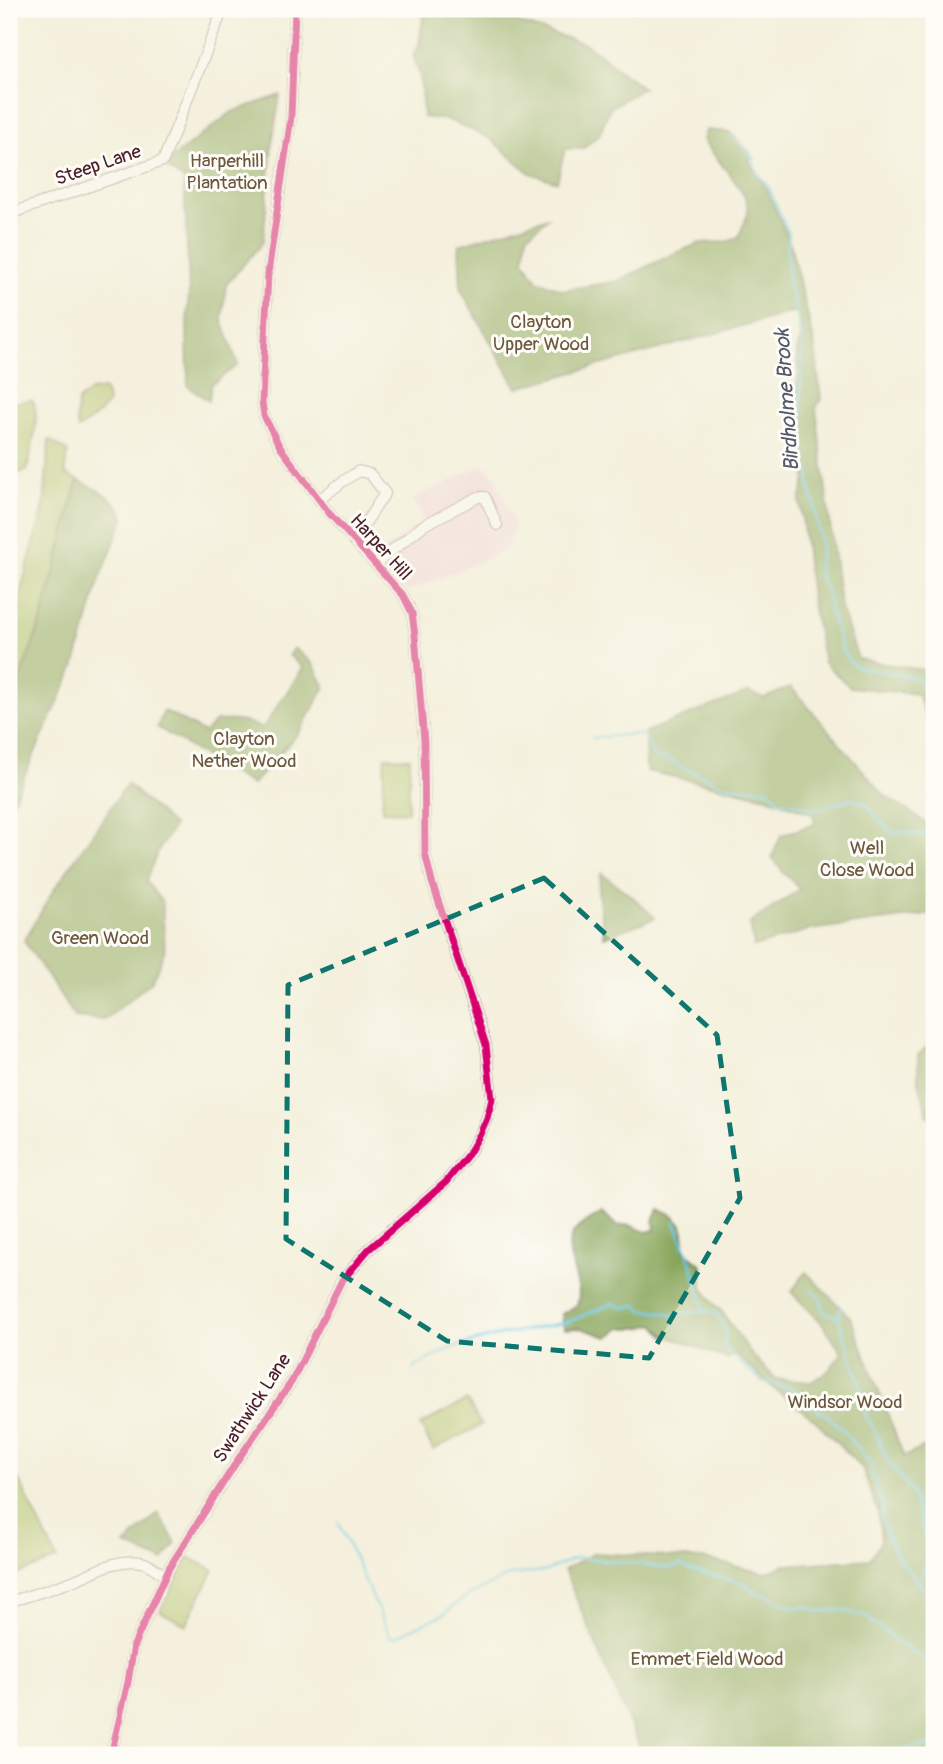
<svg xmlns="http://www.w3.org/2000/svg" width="943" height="1764" font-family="Pangolin,sans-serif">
	<rect width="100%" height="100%" fill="#fdfcf7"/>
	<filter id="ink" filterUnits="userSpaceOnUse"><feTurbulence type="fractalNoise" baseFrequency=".0143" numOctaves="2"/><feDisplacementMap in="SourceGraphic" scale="14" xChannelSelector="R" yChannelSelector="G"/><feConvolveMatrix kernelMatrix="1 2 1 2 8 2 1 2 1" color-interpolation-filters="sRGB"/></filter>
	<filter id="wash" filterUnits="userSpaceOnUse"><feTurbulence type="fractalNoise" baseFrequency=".00686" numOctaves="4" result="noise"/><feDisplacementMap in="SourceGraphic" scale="28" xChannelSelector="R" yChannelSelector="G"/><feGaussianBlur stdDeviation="1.57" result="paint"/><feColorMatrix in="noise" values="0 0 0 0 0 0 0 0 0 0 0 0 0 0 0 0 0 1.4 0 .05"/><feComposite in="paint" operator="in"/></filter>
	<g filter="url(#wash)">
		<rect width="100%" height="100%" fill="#f4f0dd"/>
		<path fill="#f3cfde" d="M483,465L496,478L515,526L504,551L406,592L383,565L378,554L424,520L413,499Z"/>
		<g fill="#aac065" stroke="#7a7048" stroke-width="2">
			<path d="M104,389L107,395L108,404L95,417L78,429L76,419L78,400L91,391Z"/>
			<path d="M32,400C42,414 30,454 27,471L16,473L9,459V406L13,403Z"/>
			<path d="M49,440L68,451L65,474L78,480L43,617L9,708V634L44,506Z"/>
			<path d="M385,757L410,758L408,812L382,811Z"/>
			<path d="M467,1400L481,1425L433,1450L420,1425Z"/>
			<path d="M9,1460L57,1559L9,1578Z"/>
			<path d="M188,1557L214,1570L186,1625L160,1611Z"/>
		</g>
		<g fill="#87a65a" stroke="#686242" stroke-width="2">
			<path d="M434,9H482L506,19L586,44L643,88L610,108L599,135L582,149H565L557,182L530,173L488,137L448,120L423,117L420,76L413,55L419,45L423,17Z"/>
			<path d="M280,95L272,145L263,242L226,285L222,320L238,365L211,385L209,401L188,386L187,322L189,291L184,180L167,168L168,161L232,112Z"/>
			<path d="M706,130L730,132L751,154L750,162L766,188L790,243L815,346L821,399L816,408L840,605L858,659L928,671L934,681V741L931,727L917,694L850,687L824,663L811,598L800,500L806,479L796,440L800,404L796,390L799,374L797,353L801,334L796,311L517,388L461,290L459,245L549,217L527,236L524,260L537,280L563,290L618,281L673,254L700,243L726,242L738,238C741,230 747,219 748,211C750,191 712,157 703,139Z"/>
			<path d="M78,480C96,489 118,498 124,518L100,579L74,668L9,809V708L43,617Z"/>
			<path d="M294,648L313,664L325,687L300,731L252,785L202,755L157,727L164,711L205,733L215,721C232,720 248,720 262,729L303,668L289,655Z"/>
			<path d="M791,687L884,795L925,822L934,823V914L809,930L754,947L750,923L800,889L783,872L772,857L781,835L815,824L813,814L767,797L646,771L645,732L748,692L764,698Z"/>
			<path d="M127,784L174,826L158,851L146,881L162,902L165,951L152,981L105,1020L75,1017L24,941L53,891Z"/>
			<path d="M601,873L634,898L655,918L604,937L598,892Z"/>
			<path d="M934,1042V1118L928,1116L918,1078V1055L931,1043Z"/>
			<path d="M659,1209L673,1216L682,1225L685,1252L702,1265V1286L712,1302L722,1312L752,1355L776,1379L811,1382L829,1370L842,1353L820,1321L791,1292L806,1272L851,1318L904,1457L934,1442V1755H643L564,1570L594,1553L704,1559L765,1573L785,1565L870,1559L881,1541L878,1512L862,1468L816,1421L772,1387L736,1354L726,1359L680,1340L665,1336L655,1324L640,1328H621L608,1337L580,1328L564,1329L562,1314L577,1305C580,1296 579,1291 577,1282C566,1241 561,1236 601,1212L618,1226L629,1225L646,1232L655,1230L654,1221Z"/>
			<path d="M158,1513L176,1543L163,1561L125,1545Z"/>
		</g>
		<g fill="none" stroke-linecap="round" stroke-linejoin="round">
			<g stroke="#63c6e1" stroke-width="2.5">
				<path d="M731,134L754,159V166L758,174L769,188L789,235L787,257L789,284L798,320L801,340L800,394L803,431L802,449L809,473V483L814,504L821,545L818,569L820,578L827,591L830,611L843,652L850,662L857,667L916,678L934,698"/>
				<path d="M592,738L632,734L645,735L649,748L657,759L666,758L680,767L709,778L723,786L769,789L778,801L804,806L809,809L815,810L851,799L867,804L877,818L892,833L906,832L934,837"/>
				<path d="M675,1222L692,1265L705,1311"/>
				<path d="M812,1290L820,1298L824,1312L838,1317L862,1390L866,1418L872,1425L888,1461L912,1492L928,1547V1559L919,1582"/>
				<path d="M838,1317L841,1308"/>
				<path d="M414,1369L418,1365L451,1348L496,1336L568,1322L614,1303L622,1308L637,1305L642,1310L659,1312L672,1315L705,1311L717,1313L725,1330V1349L762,1381L795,1390L802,1396L804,1403C835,1413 851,1442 872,1465V1477L875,1479L879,1498L884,1507L881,1515L889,1541L901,1562L919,1582L934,1609"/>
				<path d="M338,1522L390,1636L395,1637L444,1614L465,1597L510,1575L546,1571L573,1559L580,1558L632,1563L667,1568L682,1565L690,1570L744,1583L757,1594L767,1595L781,1603L796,1608L805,1606L818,1611L845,1610L857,1615L866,1616L875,1625L889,1634L896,1643L905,1646L912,1652L918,1654L934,1668"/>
				<path d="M878,1755L896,1750L934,1745"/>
			</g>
		</g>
	</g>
	<g filter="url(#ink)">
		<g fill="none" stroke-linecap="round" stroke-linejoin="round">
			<defs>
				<g id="minor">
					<path d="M9,214L163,161L223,9"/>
					<path d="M319,500L342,482L359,471L370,474L385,493L366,522"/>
					<path d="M375,564L424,525L478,497H485L497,525"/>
					<path d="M9,1602C28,1596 48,1590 67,1583C90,1575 115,1557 141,1562C151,1564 158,1571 165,1576"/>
					<path d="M111,1755L128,1682L134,1645L169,1568L239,1458L292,1381L341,1282L368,1250L446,1182L469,1153L480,1134L487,1118L492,1099L486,1045L432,882L425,853L424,741L415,635L412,613L403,595L329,513L280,447L264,416L262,402L268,273L291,117L295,9"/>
				</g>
			</defs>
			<use href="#minor" stroke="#9f8884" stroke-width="12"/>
			<use href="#minor" stroke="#fff" stroke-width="10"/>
			<defs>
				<path id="cycleway" d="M111,1755L128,1682L134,1645L169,1568L239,1458L292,1381L341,1282L368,1250L446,1182L469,1153L480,1134L487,1118L492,1099L486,1045L432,882L425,853L424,741L415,635L412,613L403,595L329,513L280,447L264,416L262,402L268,273L291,117L295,9"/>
			</defs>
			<use href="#cycleway" stroke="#fdfcf7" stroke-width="11"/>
			<use href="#cycleway" stroke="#d6006c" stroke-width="7"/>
		</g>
	</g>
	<path d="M0 0H943V1764H0ZM544,878L717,1035L740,1198L649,1358L447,1341L286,1239L288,985Z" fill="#f4f0dd" fill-opacity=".55" fill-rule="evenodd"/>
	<path fill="none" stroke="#0f766e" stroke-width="5" stroke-dasharray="14 9" stroke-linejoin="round" d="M544,878L717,1035L740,1198L649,1358L447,1341L286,1239L288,985Z"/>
	<g text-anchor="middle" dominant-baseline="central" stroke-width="6" stroke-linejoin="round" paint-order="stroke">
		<g font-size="19" fill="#6c573f" stroke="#fdfcf7">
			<text x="227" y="161">Harperhill<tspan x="227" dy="22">Plantation</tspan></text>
			<text x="541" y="322">Clayton<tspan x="541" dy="22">Upper Wood</tspan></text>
			<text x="244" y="739">Clayton<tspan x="244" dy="22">Nether Wood</tspan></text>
			<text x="867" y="848">Well<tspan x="867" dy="22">Close Wood</tspan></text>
			<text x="100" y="938">Green Wood</text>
			<text x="845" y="1402">Windsor Wood</text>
			<text x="707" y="1659">Emmet Field Wood</text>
		</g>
		<g font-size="19" fill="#4a1f2b" stroke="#fdfcf7">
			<text transform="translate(98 165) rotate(-19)">Steep Lane</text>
			<text transform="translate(381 547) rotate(48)">Harper Hill</text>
			<text transform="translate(252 1408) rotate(-57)">Swathwick Lane</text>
		</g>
		<g font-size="21" font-style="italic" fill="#53596b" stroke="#fdfcf7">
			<text transform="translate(787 400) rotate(-94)">Birdholme Brook</text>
		</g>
	</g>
	<rect width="943" height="1764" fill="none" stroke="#fdfcf7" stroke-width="35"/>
</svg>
